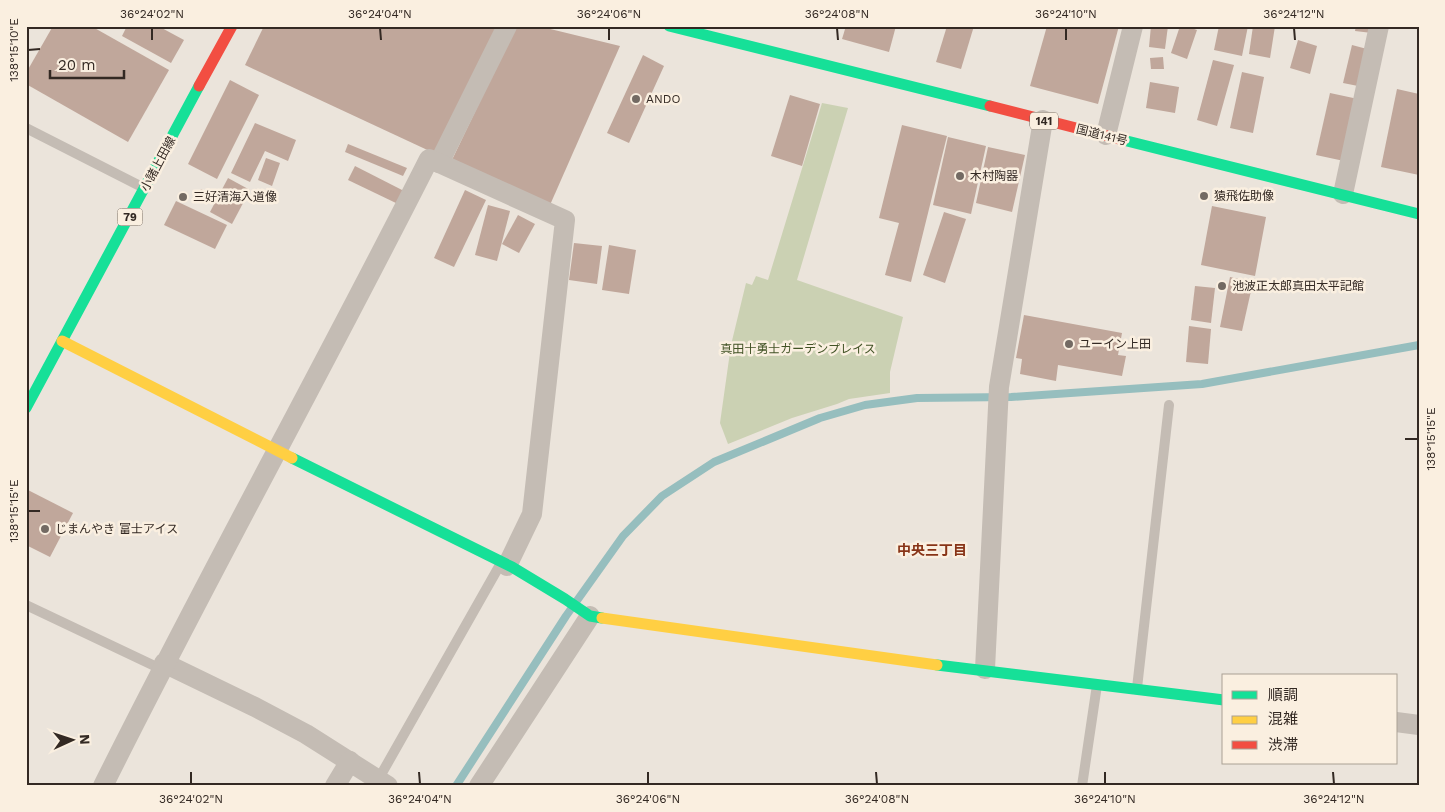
<svg xmlns="http://www.w3.org/2000/svg" width="1445" height="812" font-family="'Work Sans','Noto Sans JP',sans-serif">
	<rect width="100%" height="100%" fill="#ebe4db"/>
	<path fill="#cbd1b3" d="M822,103L848,108L797,280L903,317L890,372V393L849,399L837,404L792,418L728,444L720,423L731,345L746,283L752,285L756,276L768,280Z"/>
	<g fill="none" stroke-linecap="round" stroke-linejoin="round">
		<path stroke="#96bebe" stroke-width="8" d="M456,786L566,616L623,536L662,496L714,462L820,418L865,405L917,398L1011,397L1202,384L1419,345"/>
	</g>
	<g fill="#c0a79b">
		<path d="M53,26H91L169,70L128,142L26,84V73Z"/>
		<path d="M127,26H158L184,40L171,63L122,36Z"/>
		<path d="M264,26H500L436,154L245,65Z"/>
		<path d="M516,26H538L620,46L550,205L451,162Z"/>
		<path d="M846,26H896L889,52L842,39Z"/>
		<path d="M947,26H974L961,69L936,62Z"/>
		<path d="M1047,26H1119L1098,104L1030,86Z"/>
		<path d="M1151,26H1168L1165,49L1149,47Z"/>
		<path d="M1180,26H1186L1197,30L1187,59L1171,53Z"/>
		<path d="M1219,26H1248L1242,56L1214,50Z"/>
		<path d="M1253,26H1275L1270,58L1249,54Z"/>
		<path d="M1356,26H1372V33L1355,31Z"/>
		<path d="M1298,40L1317,46L1310,74L1290,68Z"/>
		<path d="M1352,45L1367,49L1358,86L1343,83Z"/>
		<path d="M643,55L664,66L629,143L607,133Z"/>
		<path d="M1163,57L1164,69H1151L1150,58Z"/>
		<path d="M1213,60L1234,65L1217,126L1197,120Z"/>
		<path d="M1242,72L1264,77L1253,133L1230,128Z"/>
		<path d="M230,80L259,95L217,179L188,164Z"/>
		<path d="M1150,82L1179,87L1175,113L1146,108Z"/>
		<path d="M1397,89L1419,94V175L1381,167Z"/>
		<path d="M1330,93L1358,99L1344,161L1316,155Z"/>
		<path d="M790,95L820,104L802,166L771,156Z"/>
		<path d="M255,123L296,140L288,161L265,151L250,182L231,173Z"/>
		<path d="M902,125L947,136L911,282L885,275L899,223L879,218Z"/>
		<path d="M948,137L986,146L971,214L933,205Z"/>
		<path d="M348,144L407,168L403,176L345,152Z"/>
		<path d="M988,147L1025,155L1012,212L976,203Z"/>
		<path d="M266,158L280,163L272,186L258,180Z"/>
		<path d="M355,166L404,191L398,204L348,180Z"/>
		<path d="M228,178L250,190L232,224L210,212Z"/>
		<path d="M201,189L207,192L204,200L197,196Z"/>
		<path d="M465,190L486,200L454,267L434,258Z"/>
		<path d="M176,201L227,225L215,249L164,225Z"/>
		<path d="M488,205L510,211L497,261L475,255Z"/>
		<path d="M1212,206L1266,217L1255,276L1201,265Z"/>
		<path d="M944,212L966,219L945,283L923,275Z"/>
		<path d="M518,215L535,224L519,253L502,244Z"/>
		<path d="M574,243L602,246L597,284L569,280Z"/>
		<path d="M609,245L636,250L629,294L602,290Z"/>
		<path d="M1230,277L1253,282L1242,331L1220,327Z"/>
		<path d="M1195,286L1215,288L1211,323L1191,320Z"/>
		<path d="M1024,315L1122,333L1118,355L1126,356L1122,376L1058,365L1056,381L1020,374L1022,359L1016,358Z"/>
		<path d="M1189,326L1211,329L1208,364L1186,362Z"/>
		<path d="M26,489L73,513L50,557L26,545Z"/>
	</g>
	<g fill="none" stroke-linecap="round" stroke-linejoin="round">
		<g stroke="#c4bcb4" stroke-width="10">
			<path d="M26,128L144,188"/>
			<path d="M26,605L161,669"/>
			<path d="M1137,688L1169,405"/>
			<path d="M378,780L501,563"/>
			<path d="M1082,786L1097,685"/>
		</g>
		<g stroke="#c4bcb4" stroke-width="20">
			<path d="M1106,135L1133,26"/>
			<path d="M439,163L507,26"/>
			<path d="M1343,194L1379,26"/>
			<path d="M164,663L255,707L306,734L388,786"/>
			<path d="M985,669L999,387L1043,120"/>
			<path d="M1396,722L1419,725"/>
			<path d="M103,786C208,575 323,369 429,159L439,163L565,220L532,514L507,566"/>
			<path d="M335,786L350,761"/>
			<path d="M479,786L590,616"/>
		</g>
		<g stroke="#16e098" stroke-width="11">
			<path d="M669,26L990,106"/>
			<path d="M1123,140L1419,214"/>
			<path d="M26,408L199,86"/>
			<path d="M292,458L512,567L565,599L590,616L602,618"/>
			<path d="M937,665L1224,700"/>
		</g>
		<g stroke="#ffcf43" stroke-width="11">
			<path d="M62,341L292,458"/>
			<path d="M602,618L937,665"/>
		</g>
		<g stroke="#f24e42" stroke-width="11">
			<path d="M199,86L232,26"/>
			<path d="M990,106L1123,140"/>
		</g>
	</g>
	<path fill="none" stroke="#332923" stroke-width="2" d="M152,28V40M380,28L381,40M609,28V40M837,28L838,40M1066,28V40M1294,28L1295,40M28,50L40,49M1405,439H1418M28,511H40M191,772V784M419,772L420,784M648,772V784M876,772L877,784M1105,772V784M1333,772L1334,784"/>
	<g fill="#736a63" stroke="#faefe0" stroke-width="2">
		<circle cx="636" cy="99" r="5"/>
		<circle cx="960" cy="176" r="5"/>
		<circle cx="1204" cy="196" r="5"/>
		<circle cx="183" cy="197" r="5"/>
		<circle cx="1222" cy="286" r="5"/>
		<circle cx="1069" cy="344" r="5"/>
		<circle cx="45" cy="529" r="5"/>
	</g>
	<g text-anchor="middle" dominant-baseline="central" stroke-width="5" stroke-linejoin="round" paint-order="stroke">
		<g fill="#faefe0" stroke="#6f645c" stroke-width="1">
			<rect x="1030" y="112.5" width="28" height="17" rx="4"/>
			<rect x="117.5" y="208.5" width="25" height="17" rx="4"/>
		</g>
		<g font-size="11" font-weight="bold" fill="#332923">
			<text x="1044" y="121">141</text>
			<text x="130" y="217">79</text>
		</g>
		<g font-size="12" fill="#332923" stroke="#faefe0" text-anchor="start">
			<text x="646" y="99">ANDO</text>
			<text x="970" y="176">木村陶器</text>
			<text x="1214" y="196">猿飛佐助像</text>
			<text x="193" y="197">三好清海入道像</text>
			<text x="1232" y="286">池波正太郎真田太平記館</text>
			<text x="1079" y="344">ユーイン上田</text>
			<text x="55" y="529">じまんやき 富士アイス</text>
		</g>
		<g font-size="12" fill="#332923" stroke="#faefe0">
			<text transform="translate(1102 135) rotate(14)">国道141号</text>
			<text transform="translate(158 164) rotate(-62)">小諸上田線</text>
		</g>
		<g font-size="12" fill="#425326" stroke="#faefe0">
			<text x="798" y="349">真田十勇士ガーデンプレイス</text>
		</g>
		<g font-size="14" font-weight="bold" fill="#883417" stroke="#faefe0">
			<text x="932" y="550">中央三丁目</text>
		</g>
	</g>
	<rect width="1445" height="812" fill="none" stroke="#faefe0" stroke-width="55"/>
	<rect x="1222" y="674" width="175" height="90" fill="#faefe0" stroke="#aaa094"/>
	<rect x="1232" y="691" width="25" height="8" fill="#16e098" stroke="#aaa094"/>
	<text x="1268" y="700" font-size="15" fill="#332923">順調</text>
	<rect x="1232" y="716" width="25" height="8" fill="#ffcf43" stroke="#aaa094"/>
	<text x="1268" y="724" font-size="15" fill="#332923">混雑</text>
	<rect x="1232" y="741" width="25" height="8" fill="#f24e42" stroke="#aaa094"/>
	<text x="1268" y="750" font-size="15" fill="#332923">渋滞</text>
	<g transform="translate(72 740) rotate(87)" stroke="#faefe0" stroke-width="4" paint-order="stroke">
	<path d="M0-4L9 19L0 12L-9 19Z" fill="#332923"/>
	<text y="-8" font-size="14" font-weight="bold" text-anchor="middle" fill="#332923">N</text>
	</g>
	<path d="M50 70v8h74v-8" fill="none" stroke="#332923" stroke-width="2.5"/>
	<text x="58" y="70" font-size="15" fill="#332923" stroke="#faefe0" stroke-width="4" paint-order="stroke">20 m</text>
	<rect x="28" y="28" width="1390" height="756" fill="none" stroke="#332923" stroke-width="2"/>
	<g font-size="12" text-anchor="middle" fill="#332923">
		<text x="152" y="18">36°24'02"N</text>
		<text x="380" y="18">36°24'04"N</text>
		<text x="609" y="18">36°24'06"N</text>
		<text x="837" y="18">36°24'08"N</text>
		<text x="1066" y="18">36°24'10"N</text>
		<text x="1294" y="18">36°24'12"N</text>
		<text transform="translate(14 50) rotate(-90)" y="4">138°15'10"E</text>
		<text transform="translate(1431 439) rotate(-90)" y="4">138°15'15"E</text>
		<text transform="translate(14 511) rotate(-90)" y="4">138°15'15"E</text>
		<text x="191" y="803">36°24'02"N</text>
		<text x="420" y="803">36°24'04"N</text>
		<text x="648" y="803">36°24'06"N</text>
		<text x="877" y="803">36°24'08"N</text>
		<text x="1105" y="803">36°24'10"N</text>
		<text x="1334" y="803">36°24'12"N</text>
	</g>
</svg>
